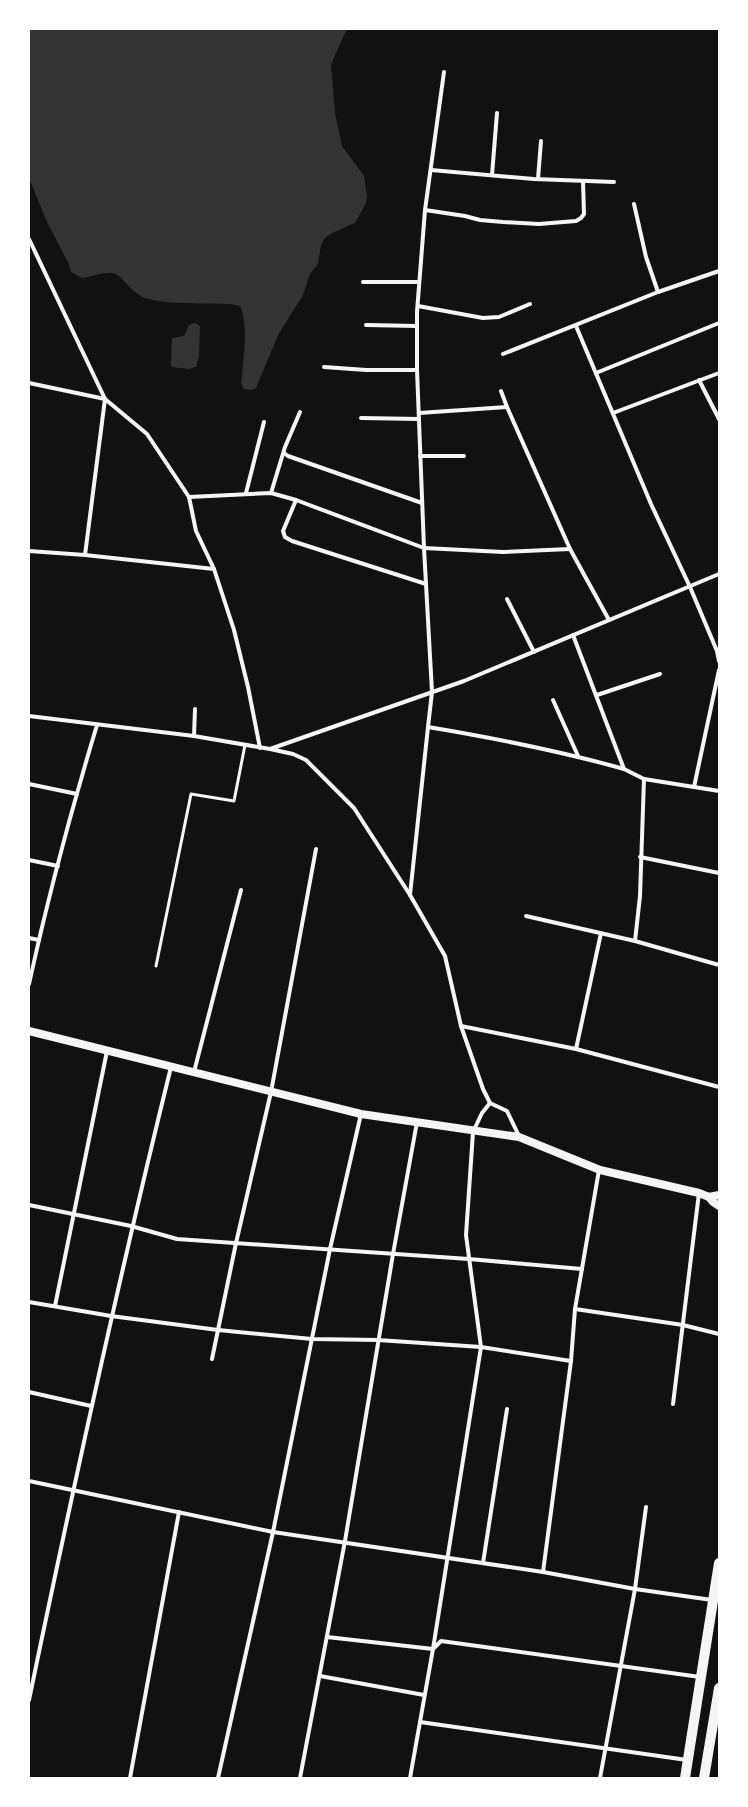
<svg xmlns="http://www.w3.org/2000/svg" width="748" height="1807" font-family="Poppins,sans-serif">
	<rect width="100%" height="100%" fill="#111"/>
	<g fill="#333">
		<path d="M29,29H347L335,55L331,65L335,113L342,146L364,176L367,196L366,203L355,223L330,234L324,239L321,245L318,264L310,274L303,295L278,335L256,388L251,390L244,389L241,384C243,363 249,324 240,306L231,304C204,303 175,305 148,299C130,294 124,275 112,273C101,272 92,277 82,278L71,272L68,262L47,222L29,178Z"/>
		<path d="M195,323L200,326L199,356L196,367L188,369L172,367L171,364L172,338L184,336L189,325Z"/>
	</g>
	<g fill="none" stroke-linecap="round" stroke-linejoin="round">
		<path stroke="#f5f5f5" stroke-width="3" d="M156,966L191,794L234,801L245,745"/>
		<g stroke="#f5f5f5" stroke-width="4">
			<path d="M444,72L425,210L417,312V370L424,548L432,692L428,727C494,738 560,751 624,769"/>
			<path d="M431,170L534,179L614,182"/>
			<path d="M492,175L497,113"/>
			<path d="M538,179L541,141"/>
			<path d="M634,204L646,257L658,292"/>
			<path d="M425,210L465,216L480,220L503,222L539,224L576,221L581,218L584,214L583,181"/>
			<path d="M29,239L105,399L147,434L189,497L196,531L214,569L234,630L248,687L260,748"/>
			<path d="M363,282H419"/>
			<path d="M418,306L483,318L499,317L530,304"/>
			<path d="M366,325L417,326"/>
			<path d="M576,326L651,504L690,587L717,651L719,661"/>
			<path d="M503,354L658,292L719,271"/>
			<path d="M324,367L366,370H417"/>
			<path d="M596,373L719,323"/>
			<path d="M699,380L719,419"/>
			<path d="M29,383L105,399"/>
			<path d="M501,391L507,407L570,549L609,620"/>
			<path d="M419,413L507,407"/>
			<path d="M613,413L719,373"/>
			<path d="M361,418L419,419"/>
			<path d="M284,453L288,456L422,503"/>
			<path d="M420,456H464"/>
			<path d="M246,493L264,422"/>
			<path d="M271,493L285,447L300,412"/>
			<path d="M189,497L271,493L296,500L424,548L503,552L570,549"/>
			<path d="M296,500L283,531L285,537L292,541L426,584"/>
			<path d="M29,551L85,555L214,569"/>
			<path d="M85,555L105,399"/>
			<path d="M507,599L534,652"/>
			<path d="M573,635L624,769L644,779L640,896L635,941"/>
			<path d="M597,695L660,674"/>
			<path d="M553,700L578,756"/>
			<path d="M29,716L194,736L270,749L293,754L306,760L354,808L410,895L445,956L461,1026L483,1089L490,1103"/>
			<path d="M194,736L195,709"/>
			<path d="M270,749L464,681L719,574"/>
			<path d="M644,779L719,791"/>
			<path d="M29,784L77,794"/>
			<path d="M694,787L719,670"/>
			<path d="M640,857L719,873"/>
			<path d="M29,860L58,866"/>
			<path d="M410,895L428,727"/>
			<path d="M526,916L635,941L719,965"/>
			<path d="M29,938L39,940"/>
			<path d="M29,984C48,897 71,811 97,725"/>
			<path d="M461,1026L576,1049L719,1087"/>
			<path d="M576,1049L601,933"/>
			<path d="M194,1072L241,890"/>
			<path d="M29,1205L131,1226L177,1239L469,1259L582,1269"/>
			<path d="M29,1302L111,1316L218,1330L312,1339L378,1340L481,1347L571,1361"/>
			<path d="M55,1306L107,1051"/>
			<path d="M575,1309L683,1325L719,1334"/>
			<path d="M212,1359L236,1243L271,1092L316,849"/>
			<path d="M29,1392L91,1406"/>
			<path d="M673,1404L699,1193"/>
			<path d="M29,1481L273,1532L543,1572L635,1589L712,1600"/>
			<path d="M483,1563L507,1409"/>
			<path d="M543,1572L571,1361L575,1309L599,1170"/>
			<path d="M327,1637L433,1649L441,1641L700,1677"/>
			<path d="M320,1676L424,1695"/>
			<path d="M29,1700C73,1488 119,1277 171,1067"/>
			<path d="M420,1722L687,1760"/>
			<path d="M130,1778L179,1512"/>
			<path d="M218,1778L273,1532L330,1249L361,1114"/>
			<path d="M300,1778L345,1541L393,1254L417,1122"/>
			<path d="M410,1778L433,1649L481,1347L466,1235L473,1132L482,1113L490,1103L507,1111L519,1136"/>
			<path d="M600,1778L635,1589L646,1507"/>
		</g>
		<g stroke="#f5f5f5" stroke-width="8">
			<path d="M29,1031L361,1114L519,1137L600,1170L699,1193L709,1197L719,1195"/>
			<path d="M709,1197L713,1202L719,1206"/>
		</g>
		<g stroke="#f5f5f5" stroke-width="10">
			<path d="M685,1778L719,1563"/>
			<path d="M704,1778L719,1688"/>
		</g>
	</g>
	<rect width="748" height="1807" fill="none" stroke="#ffffff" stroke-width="60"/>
</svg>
